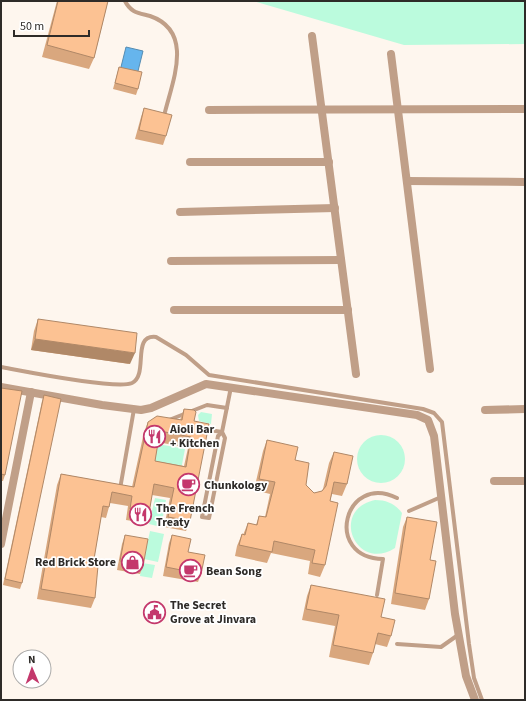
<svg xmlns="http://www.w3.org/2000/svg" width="526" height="701" font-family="'Source Sans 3',sans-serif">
	<rect width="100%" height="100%" fill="#fef6ee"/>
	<g fill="#bbfbdd">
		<path d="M253,1H525V44L404,45Z"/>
		<path d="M201,412L212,414L211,424L199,421L198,415Z"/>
		<circle cx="381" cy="459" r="24"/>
		<path d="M158,444L185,449L180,475L153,470Z"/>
		<path d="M155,498L166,500L161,527L149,524Z"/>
		<path d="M375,500C387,500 395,504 402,513L395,548C356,573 329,510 375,500Z"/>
		<path d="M150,531L164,534L158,562L144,559Z"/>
		<path d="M142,563L155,565L152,578L140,576Z"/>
	</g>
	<path fill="#66b5ed" stroke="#558cb2" d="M126,47L143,51L137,75L120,71Z"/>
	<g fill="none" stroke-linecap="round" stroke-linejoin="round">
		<g stroke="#c09f88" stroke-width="4">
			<path d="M125,1C131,13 139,13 150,16C194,31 173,80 165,112"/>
			<path d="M1,367C23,371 116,390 132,383C149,375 131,334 156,337L186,355L209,375L423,409L434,413L442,422L469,644L474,678L482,700"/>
			<path d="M169,420L207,405L227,408"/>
			<path d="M203,429L222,432"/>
			<path d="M222,432L218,436L202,517L209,518L225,438L222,432L231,387"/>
			<path d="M120,489L134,409"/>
			<path d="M409,511L441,497"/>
			<path d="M377,595L383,559C323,558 344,472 397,498"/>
			<path d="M397,644L441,647L458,635"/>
		</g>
		<g stroke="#c09f88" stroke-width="8">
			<path d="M312,36L356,374"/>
			<path d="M391,54L430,369"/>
			<path d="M209,110L525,109"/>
			<path d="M190,162H329"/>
			<path d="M407,181L525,182"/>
			<path d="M180,212L335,208"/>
			<path d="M171,261L341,260"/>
			<path d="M174,310H348"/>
			<path d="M1,387L102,405L141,410L151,408L206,384L417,415L428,420L434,436L455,614L466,676L475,700"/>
			<path d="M485,410L525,409"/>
			<path d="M494,481H525"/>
			<path d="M1,544L31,392"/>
		</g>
	</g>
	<g fill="#d9a77e" fill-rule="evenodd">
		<path d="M57,1H108L94,58L89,69L42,57Z"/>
		<path d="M119,67L138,89L136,95L113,89Z"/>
		<path d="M144,108L166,136L163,145L135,139L141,117Z"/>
		<path d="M38,319L130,364L31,350L34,331Z"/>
		<path d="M1,388L5,475L3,481H1Z"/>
		<path d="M44,395L22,583L20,589L3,585L42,401Z"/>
		<path d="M184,409L194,421L190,521L186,531L164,527L170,498L152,495L149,513L145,523L126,520L128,506L110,503L109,507L106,518L101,517L93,565L95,598L91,608L37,599L57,485L61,474L132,487L144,432L148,422L180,420ZM158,442L188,448L184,466L155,461Z"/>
		<path d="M267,440L295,460L306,485L314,493L322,491L323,489L329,463L334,452L347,484L342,496L332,494L330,501L325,565L320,577L308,574L310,561L271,553L267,563L235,556L237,546L242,534L243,535L248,523L256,525L259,516L265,517L270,494L254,490L263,451Z"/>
		<path d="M407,517L430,560L429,599L425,610L391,604L403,527Z"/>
		<path d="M125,535L143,566L140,574L117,570L122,544Z"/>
		<path d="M172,535L188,552L201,574L198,582L163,576L169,543Z"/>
		<path d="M311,585L381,617L391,636L387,647L375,644L373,653L369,665L329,657L335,626L302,620L307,596Z"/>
	</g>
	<path fill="#b08867" d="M35,339L135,353L130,364L31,350Z"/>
	<g fill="#fcc293" stroke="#b08867" fill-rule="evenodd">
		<path d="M58,1H108L94,58L47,45Z"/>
		<path d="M119,67L142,72L138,89L115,83Z"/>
		<path d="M144,108L172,115L166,136L139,130Z"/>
		<path d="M38,319L137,333L135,353L35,339Z"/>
		<path d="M1,388L22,391L5,475L1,474Z"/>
		<path d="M44,395L61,399L22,583L5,579Z"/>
		<path d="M184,409L194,410L196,412L194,421L209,424L190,521L168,517L174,488L154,484L149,513L130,509L132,496L112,492L109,507L103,506L93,565L98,566L95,598L41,589L61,474L134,487L148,422L157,416L182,420ZM160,431L191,437L186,467L155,461Z"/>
		<path d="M267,440L298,447L295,460L309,463L306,485L314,493L322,491L326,486L334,452L353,456L347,484L334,482L330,501L338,503L325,565L312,563L315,550L274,541L272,552L239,545L242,534L245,535L248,523L257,525L259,516L266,517L275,482L259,479Z"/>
		<path d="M407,517L437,522L430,560L436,561L429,599L395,593Z"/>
		<path d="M125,535L148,539L143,566L120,561Z"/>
		<path d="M172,535L191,539L188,552L205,555L201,574L166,567Z"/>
		<path d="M311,585L385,599L381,617L395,620L391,636L378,633L373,653L333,645L339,615L306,609Z"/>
	</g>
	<defs>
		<symbol id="restaurant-ring" viewBox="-11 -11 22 22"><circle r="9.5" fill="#fff" stroke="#c4386c" stroke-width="1.5"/><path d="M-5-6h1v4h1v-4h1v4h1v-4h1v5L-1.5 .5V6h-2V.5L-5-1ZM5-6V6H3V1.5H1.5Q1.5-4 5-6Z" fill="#c4386c"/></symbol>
		<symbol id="cafe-ring" viewBox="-11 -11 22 22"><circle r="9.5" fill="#fff" stroke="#c4386c" stroke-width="1.5"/><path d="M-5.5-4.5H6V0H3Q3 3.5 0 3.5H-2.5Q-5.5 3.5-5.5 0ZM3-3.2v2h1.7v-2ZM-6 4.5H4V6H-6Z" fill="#c4386c"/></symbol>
		<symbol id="shop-ring" viewBox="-11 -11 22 22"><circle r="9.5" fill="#fff" stroke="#c4386c" stroke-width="1.5"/><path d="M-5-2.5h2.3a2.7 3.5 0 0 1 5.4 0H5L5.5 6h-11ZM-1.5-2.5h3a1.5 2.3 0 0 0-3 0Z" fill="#c4386c"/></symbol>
		<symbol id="civic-ring" viewBox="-11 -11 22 22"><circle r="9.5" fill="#fff" stroke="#c4386c" stroke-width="1.5"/><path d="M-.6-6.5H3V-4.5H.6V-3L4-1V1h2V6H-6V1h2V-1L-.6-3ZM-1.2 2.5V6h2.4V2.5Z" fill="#c4386c"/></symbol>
	</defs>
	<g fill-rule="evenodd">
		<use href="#restaurant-ring" x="142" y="424" width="25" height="25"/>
		<use href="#cafe-ring" x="176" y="472" width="25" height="25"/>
		<use href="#restaurant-ring" x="128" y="502" width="25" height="25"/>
		<use href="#shop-ring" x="120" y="550" width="25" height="25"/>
		<use href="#cafe-ring" x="178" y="558" width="25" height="25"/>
		<use href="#civic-ring" x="142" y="600" width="25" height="25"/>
	</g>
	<g text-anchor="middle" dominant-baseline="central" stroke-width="3.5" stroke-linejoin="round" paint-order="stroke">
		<g font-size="12" font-weight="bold" fill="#2e2b28" stroke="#fff" text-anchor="start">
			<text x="170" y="429">Aioli Bar<tspan x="170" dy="14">+ Kitchen</tspan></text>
			<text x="204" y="485">Chunkology</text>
			<text x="156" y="508">The French<tspan x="156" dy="14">Treaty</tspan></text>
			<text x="116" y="562" text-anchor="end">Red Brick Store</text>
			<text x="206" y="571">Bean Song</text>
			<text x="170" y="605">The Secret<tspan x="170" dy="14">Grove at Jinvara</tspan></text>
		</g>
	</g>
	<rect width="526" height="701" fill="none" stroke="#2e2b28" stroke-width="4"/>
	<g transform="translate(32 669) rotate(358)"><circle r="19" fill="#ffffff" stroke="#abaaa9"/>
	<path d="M0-3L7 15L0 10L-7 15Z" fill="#c4386c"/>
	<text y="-6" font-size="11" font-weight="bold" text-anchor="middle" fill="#2e2b28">N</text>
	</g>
	<path d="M14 30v6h75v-6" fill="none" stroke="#2e2b28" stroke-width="2"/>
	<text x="20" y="30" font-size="12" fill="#2e2b28" stroke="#ffffff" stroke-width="3" paint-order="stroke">50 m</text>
</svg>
